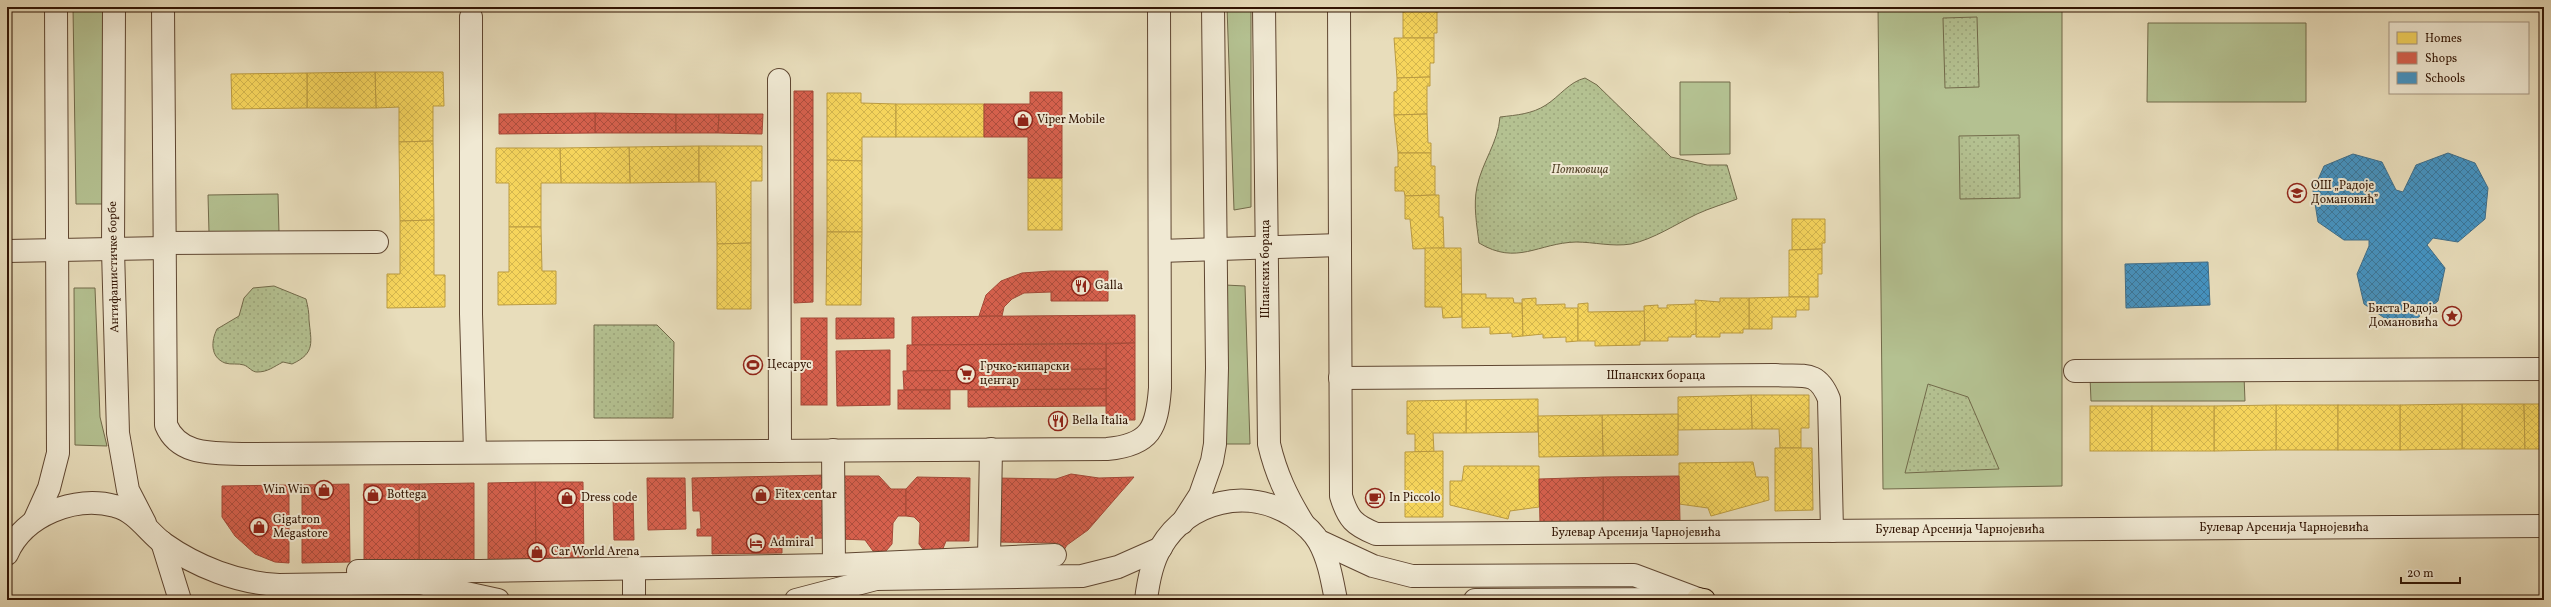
<svg xmlns="http://www.w3.org/2000/svg" width="2551" height="607" font-family="Vollkorn,serif">
<style>
.green{fill:#b4c191;stroke:#726a4a}
.park{fill:url(#park-dots);stroke:#726a4a}
.homes{fill:url(#homes-cross-hatch);stroke:#bb9b41}
.shops{fill:url(#shops-cross-hatch);stroke:#a44937}
.schools{fill:url(#schools-cross-hatch);stroke:#3e6d89}
.lines{fill:none;stroke-linecap:round;stroke-linejoin:round}
.minor-casing{stroke:#5f4631;stroke-width:24}
.highway-casing{stroke:#311403;stroke-width:24}
.minor{stroke:#f0e9d3;stroke-width:22}
.highway{stroke:#e8ddbb;stroke-width:22}
.labels{text-anchor:middle;dominant-baseline:central;stroke-width:4;stroke-linejoin:round;paint-order:stroke}
.poi-label{font-size:12px;fill:#311403;stroke:#f0e9d3;text-anchor:start}
.park-label{font-size:12px;font-style:italic;fill:#58482e;stroke:#f0e9d3}
.street-label{font-size:12px;fill:#311403;stroke:#f0e9d3}
</style>
<defs>
<pattern id="park-dots" width="8" height="8" patternUnits="userSpaceOnUse"><rect width="8" height="8" fill="#b4c191"/><path d="M2 2h.1M6 6h.1" fill="none" stroke="#9ba57b" stroke-width="1.8" stroke-linecap="round"/></pattern>
<pattern id="homes-cross-hatch" width="8" height="8" patternUnits="userSpaceOnUse"><rect width="8" height="8" fill="#f6d55c"/><path d="M0 0l8 8M0 8l8-8" fill="none" stroke="#d3b64e"/></pattern>
<pattern id="shops-cross-hatch" width="8" height="8" patternUnits="userSpaceOnUse"><rect width="8" height="8" fill="#d6604d"/><path d="M0 0l8 8M0 8l8-8" fill="none" stroke="#ae4e3e"/></pattern>
<pattern id="schools-cross-hatch" width="8" height="8" patternUnits="userSpaceOnUse"><rect width="8" height="8" fill="#4393c3"/><path d="M0 0l8 8M0 8l8-8" fill="none" stroke="#39779c"/></pattern>
</defs>
<rect width="100%" height="100%" fill="#e8ddbb"/>
<filter id="stains"><feTurbulence type="fractalNoise" baseFrequency=".005" numOctaves="4"/><feColorMatrix values="0 0 0 0 .2 0 0 0 0 .09 0 0 0 0 .02 0 0 0 .5 -.17"/></filter>
<radialGradient id="worn" r=".72"><stop offset=".6" stop-color="#630" stop-opacity="0"/><stop offset="1" stop-color="#630" stop-opacity=".3"/></radialGradient>
<!-- green -->
<g class="green">
<polygon points="73,7 103,7 103,204 76,204"/>
<polygon points="1227,7 1251,7 1251,207 1234,210"/>
<polygon points="1878,7 2062,7 2062,486 1883,489"/>
<polygon points="2148,23 2306,23 2306,102 2147,102"/>
<polygon points="1680,82 1730,82 1730,154 1680,155"/>
<polygon points="278,194 279,232 209,233 208,195"/>
<polygon points="1225,285 1245,286 1250,444 1226,444"/>
<polygon points="74,288 95,288 100,417 107,446 75,445"/>
<polygon points="2244,376 2245,401 2091,401 2090,377"/>
</g>
<!-- park -->
<g class="park">
<polygon points="1977,17 1979,87 1945,88 1943,18"/>
<path d="M1585 78 1597 85 1671 157 1707 165H1727L1737 199C1724 204 1710 208 1697 214 1676 224 1654 239 1631 244 1612 247 1594 242 1576 242 1538 243 1517 266 1479 243 1477 226 1473 205 1477 187 1482 162 1498 143 1500 117 1517 115 1532 114 1546 105 1560 96 1569 82 1585 78Z"/>
<polygon points="2019,135 2020,198 1960,199 1959,136"/>
<path d="M274 286 306 299C308 307 309 312 309 320 311 342 316 353 292 364L283 362C273 367 268 372 257 372 252 372 249 367 244 365 238 363 231 365 225 363 210 357 211 341 217 329L239 316 244 298 253 288Z"/>
<polygon points="594,325 657,325 674,342 673,418 594,418"/>
<polygon points="1928,384 1968,397 1999,469 1905,473"/>
</g>
<!-- homes -->
<g class="homes">
<polygon points="1408,7 1442,7 1442,11 1437,12 1437,33 1434,33 1434,38 1403,38 1403,11 1408,11"/>
<polygon points="1789,7 1822,7 1822,11 1789,12"/>
<polygon points="1394,38 1434,38 1434,63 1430,63 1430,77 1397,78"/>
<polygon points="375,72 443,72 444,106 433,106 433,141 399,142 399,107 376,108"/>
<polygon points="375,72 376,108 307,108 307,73"/>
<polygon points="307,73 307,108 232,109 231,74"/>
<polygon points="1430,77 1430,86 1427,86 1427,114 1394,115 1394,92 1397,91 1397,78"/>
<polygon points="827,93 861,93 861,103 896,104 896,137 862,137 862,161 827,160"/>
<rect x="896" y="104" width="88" height="33"/>
<polygon points="1427,114 1428,143 1431,143 1431,153 1398,153 1394,115"/>
<polygon points="433,141 434,220 400,221 399,142"/>
<polygon points="699,146 699,182 630,183 629,147"/>
<polygon points="699,146 762,146 762,181 751,181 751,243 717,244 716,182 699,182"/>
<polygon points="629,147 630,183 561,183 560,148"/>
<polygon points="496,148 560,148 561,183 541,183 541,227 509,227 509,183 496,183"/>
<polygon points="1398,153 1431,153 1431,166 1435,166 1435,195 1405,196 1404,191 1395,191 1395,167 1398,167"/>
<polygon points="827,160 862,161 862,232 827,232"/>
<rect x="1028" y="178" width="34" height="52"/>
<polygon points="1435,195 1439,195 1439,217 1443,217 1444,248 1413,249 1410,219 1405,219 1405,196"/>
<polygon points="1792,219 1825,219 1825,243 1822,243 1822,249 1792,250"/>
<polygon points="434,220 434,275 445,275 445,307 387,308 387,274 400,274 400,221"/>
<polygon points="509,227 541,227 542,271 556,271 556,304 498,305 498,272 509,272"/>
<polygon points="827,232 862,232 861,305 826,305"/>
<polygon points="751,243 751,309 717,309 717,244"/>
<polygon points="1425,248 1461,248 1462,317 1443,318 1442,307 1425,307"/>
<polygon points="1822,249 1822,274 1818,274 1818,297 1789,297 1789,250"/>
<polygon points="1462,294 1486,294 1486,298 1513,298 1514,303 1522,303 1523,336 1512,337 1512,333 1490,334 1490,327 1462,328"/>
<polygon points="1789,297 1809,297 1809,310 1796,310 1796,317 1772,317 1772,329 1749,329 1749,298"/>
<polygon points="1536,298 1536,305 1565,304 1565,308 1578,308 1578,341 1566,342 1566,337 1543,338 1543,334 1523,336 1522,299"/>
<polygon points="1720,298 1749,298 1749,329 1743,329 1743,333 1720,333 1720,337 1696,337 1695,300 1720,302"/>
<polygon points="1588,303 1588,312 1645,311 1645,341 1640,341 1640,345 1595,346 1595,341 1578,341 1578,304"/>
<polygon points="1696,304 1696,334 1691,335 1691,337 1668,337 1668,341 1645,341 1644,306 1658,305 1658,308 1667,308 1667,305"/>
<polygon points="1751,395 1809,395 1809,428 1801,428 1801,448 1780,448 1779,429 1752,429"/>
<polygon points="1751,395 1752,429 1678,430 1678,397"/>
<polygon points="1538,399 1538,432 1466,433 1466,400"/>
<polygon points="1466,400 1466,433 1433,433 1434,452 1415,452 1415,434 1407,434 1407,401"/>
<polygon points="2462,404 2524,404 2525,449 2462,449"/>
<polygon points="2462,404 2462,449 2400,450 2400,405"/>
<polygon points="2524,404 2544,404 2544,449 2525,449"/>
<rect x="2276" y="405" width="62" height="45"/>
<polygon points="2276,405 2276,450 2214,451 2214,406"/>
<rect x="2338" y="405" width="62" height="45"/>
<rect x="2090" y="406" width="62" height="45"/>
<rect x="2152" y="406" width="62" height="45"/>
<polygon points="1678,414 1678,455 1603,456 1602,415"/>
<polygon points="1602,415 1603,456 1539,457 1538,416"/>
<polygon points="1775,448 1812,448 1813,510 1775,511"/>
<polygon points="1443,451 1443,517 1405,517 1405,452"/>
<polygon points="1753,462 1756,477 1768,477 1769,500 1711,516 1708,508 1679,504 1679,463"/>
<polygon points="1464,466 1539,466 1539,507 1510,511 1508,519 1450,505 1450,481 1462,481"/>
</g>
<!-- shops -->
<g class="shops">
<polygon points="794,91 813,91 813,302 794,303"/>
<polygon points="1030,92 1062,92 1062,178 1028,178 1028,137 984,137 984,104 1030,104"/>
<polygon points="595,113 676,114 676,133 595,133"/>
<polygon points="595,113 595,133 499,134 499,114"/>
<polygon points="676,114 719,114 718,133 676,133"/>
<polygon points="719,114 763,114 762,134 718,133"/>
<polygon points="1051,271 1108,271 1108,301 1051,301 1051,292 1024,293 1012,299 1004,307 1002,316 979,316 986,295 1001,281 1022,273"/>
<polygon points="1135,315 1135,343 912,345 912,317"/>
<rect x="801" y="318" width="26" height="87"/>
<polygon points="836,318 894,318 894,338 836,339"/>
<polygon points="1135,343 1135,420 1106,420 1106,344"/>
<polygon points="1106,344 1106,369 907,371 907,345"/>
<polygon points="890,350 890,405 837,406 836,351"/>
<polygon points="1106,369 1106,389 904,390 903,371"/>
<polygon points="1106,389 1106,406 968,407 968,390"/>
<rect x="898" y="390" width="52" height="19"/>
<polygon points="1071,474 1099,478 1134,477 1088,530 1067,545 1064,550 1056,543 996,542 996,478 1056,479"/>
<polygon points="827,475 828,538 782,539 782,553 712,554 712,536 697,536 697,529 701,529 700,511 693,511 692,478"/>
<polygon points="841,476 879,476 891,489 906,489 906,516 898,516 893,523 892,544 886,551 873,551 865,540 841,539"/>
<polygon points="1679,476 1680,521 1603,522 1603,477"/>
<polygon points="917,477 970,478 969,541 946,541 942,551 925,552 919,544 920,523 914,517 906,516 906,489"/>
<polygon points="1603,477 1603,522 1540,523 1539,479"/>
<polygon points="647,478 685,478 686,529 648,530"/>
<polygon points="535,482 583,482 584,561 536,561"/>
<polygon points="535,482 536,561 488,562 488,483"/>
<polygon points="474,483 474,562 419,562 419,484"/>
<polygon points="349,484 350,562 302,563 302,485"/>
<polygon points="364,484 419,484 419,562 364,563"/>
<polygon points="289,485 289,563 275,562 255,554 235,536 222,517 222,486"/>
<polygon points="613,495 633,495 634,540 614,540"/>
</g>
<!-- schools -->
<g class="schools">
<polygon points="2448,153 2475,163 2488,188 2485,219 2458,242 2433,238 2427,245 2445,268 2438,301 2415,320 2386,319 2364,304 2357,274 2369,246 2369,240 2344,240 2318,222 2313,191 2324,166 2353,154 2382,162 2396,190 2403,192 2416,165"/>
<polygon points="2208,262 2210,305 2126,308 2125,264"/>
</g>
<g class="lines">
<defs>
<g id="minor">
<polyline points="114,7 113,250 118,433 128,490 145,523"/>
<path d="M163 7 166 425C179 456 213 453 242 454L1107 449C1151 445 1157 428 1160 388L1159 7"/>
<path d="M1264 7 1269 444C1276 474 1287 497 1303 523"/>
<path d="M1339 7 1341 496C1348 519 1354 525 1376 534L2544 526"/>
<polyline points="471,17 471,314 475,452"/>
<polyline points="779,80 780,451"/>
<polyline points="164,243 377,242"/>
<polyline points="7,251 164,248"/>
<polyline points="1160,251 1340,245"/>
<polyline points="2075,371 2544,369"/>
<path d="M1340 378 1775 375C1803 377 1817 369 1829 399L1832 531"/>
<polyline points="833,450 834,565"/>
<polyline points="35,519 49,488 58,453 56,7"/>
<polyline points="1182,523 1200,495 1212,461 1215,444 1217,368 1213,7"/>
<polyline points="1319,541 1373,566 1412,576 1634,575 1698,599"/>
<polyline points="162,542 180,600"/>
<path d="M7 554C24 515 75 495 115 506 136 511 148 532 163 543 197 567 238 583 279 585L420 583 498 600"/>
<polyline points="989,558 991,449"/>
<polyline points="358,571 480,571 834,565 1055,555"/>
<polyline points="634,600 634,567"/>
<polyline points="796,600 876,579 1082,576 1118,567 1161,548"/>
<path d="M1146 600C1148 583 1152 562 1161 547 1189 500 1248 487 1293 516 1303 523 1313 531 1319 542 1329 560 1332 580 1336 600"/>
<polyline points="1475,600 1684,599"/>
</g>
<polyline id="highway" points="1698,599 1704,600"/>
</defs>
<!-- minor casing -->
<use href="#minor" class="minor-casing"/>
<!-- highway casing -->
<use href="#highway" class="highway-casing"/>
<!-- minor -->
<use href="#minor" class="minor"/>
<!-- highway -->
<use href="#highway" class="highway"/>
</g>
<!-- icons -->
<defs>
<symbol id="shop-ring" viewBox="-11 -11 22 22"><circle r="9.5" fill="#f0e9d3" stroke="#8f2418" stroke-width="1.5"/><path d="M-5-2.5h2.3a2.7 3.5 0 0 1 5.4 0H5L5.5 6h-11ZM-1.5-2.5h3a1.5 2.3 0 0 0-3 0Z" fill="#8f2418"/></symbol>
<symbol id="school-ring" viewBox="-11 -11 22 22"><circle r="9.5" fill="#f0e9d3" stroke="#8f2418" stroke-width="1.5"/><path d="M0-5L7-2L0 1L-7-2ZM-4 1L0 2.5L4 1V4Q0 6-4 4Z" fill="#8f2418"/></symbol>
<symbol id="restaurant-ring" viewBox="-11 -11 22 22"><circle r="9.5" fill="#f0e9d3" stroke="#8f2418" stroke-width="1.5"/><path d="M-5-6h1v4h1v-4h1v4h1v-4h1v5L-1.5 .5V6h-2V.5L-5-1ZM5-6V6H3V1.5H1.5Q1.5-4 5-6Z" fill="#8f2418"/></symbol>
<symbol id="sight-ring" viewBox="-11 -11 22 22"><circle r="9.5" fill="#f0e9d3" stroke="#8f2418" stroke-width="1.5"/><path d="M0-6L1.8-2.2L6-1.7L2.9 1.2L3.7 5.4L0 3.3L-3.7 5.4L-2.9 1.2L-6-1.7L-1.8-2.2Z" fill="#8f2418"/></symbol>
<symbol id="stadium-ring" viewBox="-11 -11 22 22"><circle r="9.5" fill="#f0e9d3" stroke="#8f2418" stroke-width="1.5"/><path d="M0-5a6.5 5 0 1 0 0 10a6.5 5 0 1 0 0-10ZM-3.5-1.8h7v3.6h-7Z" fill="#8f2418"/></symbol>
<symbol id="supermarket-ring" viewBox="-11 -11 22 22"><circle r="9.5" fill="#f0e9d3" stroke="#8f2418" stroke-width="1.5"/><path d="M-6-5.5h2.5l.6 2H6L4.5 2H-2.5L-4.4-4H-6ZM-1.5 3.2a1.3 1.3 0 1 0 .1 0ZM3 3.2a1.3 1.3 0 1 0 .1 0Z" fill="#8f2418"/></symbol>
<symbol id="cafe-ring" viewBox="-11 -11 22 22"><circle r="9.5" fill="#f0e9d3" stroke="#8f2418" stroke-width="1.5"/><path d="M-5.5-4.5H6V0H3Q3 3.5 0 3.5H-2.5Q-5.5 3.5-5.5 0ZM3-3.2v2h1.7v-2ZM-6 4.5H4V6H-6Z" fill="#8f2418"/></symbol>
<symbol id="hotel-ring" viewBox="-11 -11 22 22"><circle r="9.5" fill="#f0e9d3" stroke="#8f2418" stroke-width="1.5"/><path d="M-6-4.5h1.5V1H6V5H4.5V3h-9V5H-6ZM-4 0a1.8 1.8 0 1 1 3.6 0ZM.5 0V-2.5h3Q6-2.5 6 0Z" fill="#8f2418"/></symbol>
</defs>
<g fill-rule="evenodd">
<use href="#shop-ring" x="1012" y="109" width="22" height="22"/>
<use href="#school-ring" x="2286" y="182" width="22" height="22"/>
<use href="#restaurant-ring" x="1070" y="275" width="22" height="22"/>
<use href="#sight-ring" x="2441" y="305" width="22" height="22"/>
<use href="#stadium-ring" x="742" y="354" width="22" height="22"/>
<use href="#supermarket-ring" x="955" y="363" width="22" height="22"/>
<use href="#restaurant-ring" x="1047" y="410" width="22" height="22"/>
<use href="#shop-ring" x="313" y="479" width="22" height="22"/>
<use href="#shop-ring" x="362" y="484" width="22" height="22"/>
<use href="#shop-ring" x="750" y="484" width="22" height="22"/>
<use href="#shop-ring" x="556" y="487" width="22" height="22"/>
<use href="#cafe-ring" x="1364" y="487" width="22" height="22"/>
<use href="#shop-ring" x="248" y="516" width="22" height="22"/>
<use href="#hotel-ring" x="745" y="532" width="22" height="22"/>
<use href="#shop-ring" x="526" y="541" width="22" height="22"/>
</g>
<g class="labels">
<!-- poi labels -->
<g class="poi-label">
<text x="1037" y="120">Viper Mobile</text>
<text x="2311" y="186">ОШ „Радоје<tspan x="2311" dy="14">Домановић”</tspan></text>
<text x="1095" y="286">Galla</text>
<text x="2438" y="309" text-anchor="end">Биста Радоја<tspan x="2438" dy="14">Домановића</tspan></text>
<text x="767" y="365">Цесарус</text>
<text x="980" y="367">Грчко-кипарски<tspan x="980" dy="14">центар</tspan></text>
<text x="1072" y="421">Bella Italia</text>
<text x="310" y="490" text-anchor="end">Win Win</text>
<text x="387" y="495">Bottega</text>
<text x="775" y="495">Fitex centar</text>
<text x="581" y="498">Dress code</text>
<text x="1389" y="498">In Piccolo</text>
<text x="273" y="520">Gigatron<tspan x="273" dy="14">Megastore</tspan></text>
<text x="770" y="543">Admiral</text>
<text x="551" y="552">Car World Arena</text>
</g>
<!-- park labels -->
<g class="park-label">
<text x="1580" y="170">Потковица</text>
</g>
<!-- street labels -->
<g class="street-label">
<text transform="translate(114 267) rotate(-91)">Антифашистичке борбе</text>
<text transform="translate(1266 269) rotate(-90)">Шпанских бораца</text>
<text x="1656" y="376">Шпанских бораца</text>
<text x="2284" y="528">Булевар Арсенија Чарнојевића</text>
<text x="1960" y="530">Булевар Арсенија Чарнојевића</text>
<text x="1636" y="533">Булевар Арсенија Чарнојевића</text>
</g>
</g>
<!-- margin -->
<rect width="2551" height="607" fill="none" stroke="#e8ddbb" stroke-width="24"/>
<rect x="8" y="8" width="2535" height="591" fill="none" stroke="#311403" stroke-width="2"/>
<rect x="12" y="12" width="2527" height="583" fill="none" stroke="#311403"/>
<!-- legend -->
<rect x="2389" y="22" width="140" height="72" fill="#f0e9d3" stroke="#a49480"/>
<rect x="2397" y="32" width="20" height="12" fill="#f6d55c" stroke="#a49480"/>
<text x="2425" y="42" font-size="12" fill="#311403">Homes</text>
<rect x="2397" y="52" width="20" height="12" fill="#d6604d" stroke="#a49480"/>
<text x="2425" y="62" font-size="12" fill="#311403">Shops</text>
<rect x="2397" y="72" width="20" height="12" fill="#4393c3" stroke="#a49480"/>
<text x="2425" y="82" font-size="12" fill="#311403">Schools</text>
<!-- scale -->
<path d="M2401 577v6h59v-6" fill="none" stroke="#311403" stroke-width="2"/>
<text x="2407" y="577" font-size="12" fill="#311403" stroke="#f0e9d3" stroke-width="3" paint-order="stroke">20 m</text>
<rect width="100%" height="100%" filter="url(#stains)"/>
<rect width="100%" height="100%" fill="url(#worn)"/>
</svg>
